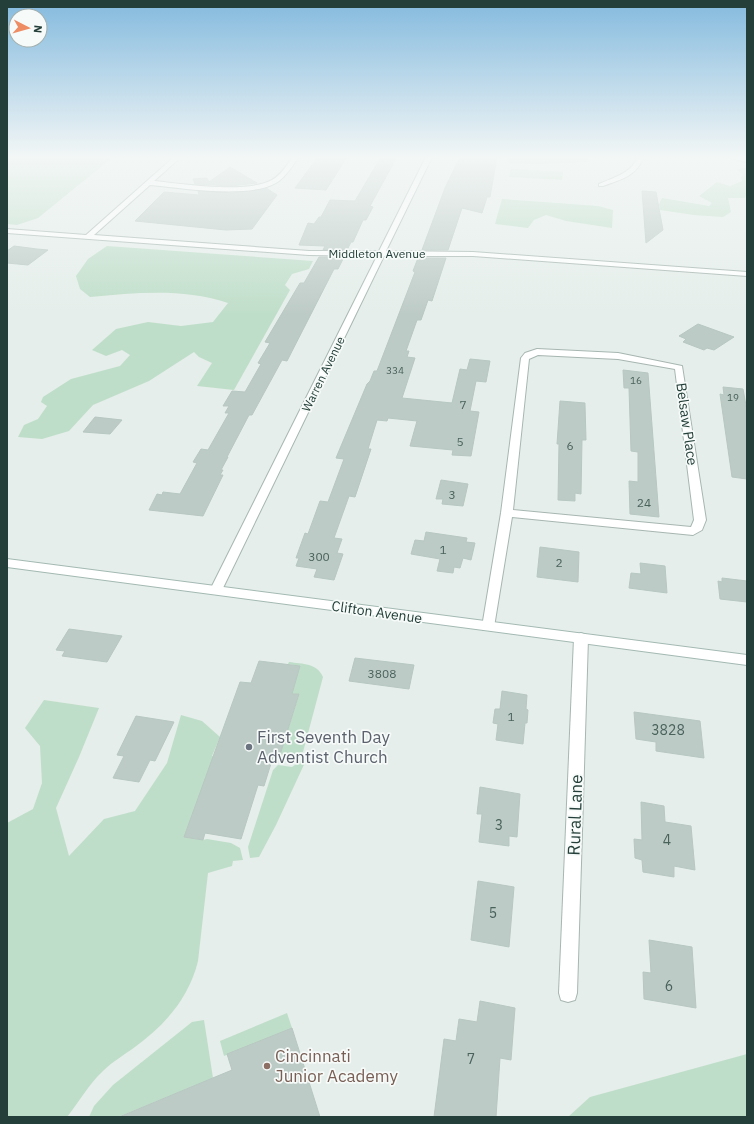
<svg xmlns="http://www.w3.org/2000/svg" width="754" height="1124" font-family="'IBM Plex Sans',sans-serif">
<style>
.green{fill:#bfdec9}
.building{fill:#bdcbc6;stroke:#b7c7c1}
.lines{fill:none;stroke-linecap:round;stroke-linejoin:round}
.minor-casing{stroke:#a7b6b1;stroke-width:2}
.secondary-casing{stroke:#a3b9b3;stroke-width:2}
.minor{fill:#fff;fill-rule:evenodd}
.secondary{fill:#fff;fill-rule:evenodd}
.worship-dot{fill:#6b7280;stroke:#f6faf8;stroke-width:1.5}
.education-dot{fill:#8d6e63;stroke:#f6faf8;stroke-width:1.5}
.labels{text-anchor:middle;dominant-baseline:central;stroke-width:3.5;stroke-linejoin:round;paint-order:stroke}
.far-number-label{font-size:10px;fill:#4a625c}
.far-street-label{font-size:12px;fill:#243f39;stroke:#f6faf8}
.number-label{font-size:12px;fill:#4a625c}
.street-label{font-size:14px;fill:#243f39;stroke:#f6faf8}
.near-number-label{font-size:14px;fill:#4a625c}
.near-worship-label{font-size:17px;fill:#5b616d;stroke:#f6faf8;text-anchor:start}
.near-street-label{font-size:17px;fill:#243f39;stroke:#f6faf8}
.near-education-label{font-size:17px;fill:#785e54;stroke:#f6faf8;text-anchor:start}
</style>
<rect width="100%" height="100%" fill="#e5eeea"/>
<!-- green -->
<g class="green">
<polygon points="7,157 113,157 38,218 17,225 7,224"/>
<polygon points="509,157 590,157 588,162 537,164 509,163"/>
<polygon points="747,167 747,193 745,198 728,198 731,212 723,217 694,215 660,210 659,204 662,198 709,206 712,203 699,196 717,182 730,186 742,181 741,178 743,174 737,170"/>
<polygon points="511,169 563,172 562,180 509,177"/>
<polygon points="502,199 598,206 613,210 612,228 566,221 546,215 534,220 528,228 495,224"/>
<path d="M107 246 313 261 309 269 292 274 285 285 290 290 234 390 197 386 212 363 199 357 194 352 149 381 93 405 69 431 42 439 18 437 24 425 38 419 47 406 41 402 43 397 71 379 120 366 130 355 122 350 106 356 92 350 116 329 148 322 181 326 213 322 228 303C182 288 137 293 90 297L80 289 76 276 88 259Z"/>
<path d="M289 662C303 664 317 663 323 677L303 752 293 760 279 758 299 695 292 694 300 666 288 664Z"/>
<path d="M44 700 99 708 79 757 56 808 69 856 104 819 135 811 167 763 181 715 202 721 220 737 212 756 219 757 207 775 184 837 203 840 207 839 231 843 240 848 243 860 233 861 232 866 208 873 198 961C189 998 165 1025 135 1047 124 1055 112 1062 103 1071 89 1084 79 1102 67 1117H7V823L33 809 42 783 40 746 25 728Z"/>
<polygon points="308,756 276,825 259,857 250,858 248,847 273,770 278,765 292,767"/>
<polygon points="287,1013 292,1028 224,1056 220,1041"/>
<polygon points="204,1020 213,1078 118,1117 89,1117 94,1106 113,1085 192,1022"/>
<polygon points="747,1054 747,1117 568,1117 590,1097"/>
</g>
<!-- building -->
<g class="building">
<polygon points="318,157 347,157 326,190 295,188"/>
<polygon points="381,157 397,157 370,206 373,207 366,220 363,220 353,242 351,242 347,250 323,250 325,246 299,245 308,223 314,224 319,217 321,217 330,200 355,201"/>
<polygon points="460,157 497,157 490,197 487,197 482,213 462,208 448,250 422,250 445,188"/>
<polygon points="230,167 257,183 231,186 195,184 193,179 207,178 209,182"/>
<polygon points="266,188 277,195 252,229 226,230 135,221 164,192 199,195 198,191 233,193"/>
<polygon points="642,191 656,192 663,230 646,243"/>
<polygon points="14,246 37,249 48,250 28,265 7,263 7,251"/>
<polygon points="319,257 344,257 338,269 334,269 287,361 282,360 252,415 249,415 227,457 228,457 221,470 223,470 220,475 223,475 203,516 149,510 157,494 162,495 163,492 180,494 197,463 193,462 201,449 208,450 229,413 225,413 229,406 223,406 232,391 245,392 261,364 258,363 270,343 265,342 300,283 304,283"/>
<polygon points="418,258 446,258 432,301 428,300 421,320 417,320 406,351 409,351 407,357 415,358 402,398 452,403 460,369 467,370 470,359 490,361 486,382 476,381 470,411 479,412 471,456 452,455 453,450 410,446 417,421 388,418 387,421 377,420 368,449 371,449 355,497 349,496 334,538 342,539 337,553 343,554 334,580 314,577 317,569 296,566 299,558 296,558 305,533 308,534 320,501 328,502 344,459 336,458 367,384 370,381 374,371 377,371 415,272 413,271"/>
<polygon points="698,324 734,337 714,350 707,348 704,350 683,342 686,339 679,336"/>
<polygon points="623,370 648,373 659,517 630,514 629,481 638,482 638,452 631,451 629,388 624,388"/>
<polygon points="723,387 743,389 747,411 747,479 732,477 720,394 724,395"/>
<polygon points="560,401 585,403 585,405 586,440 582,440 581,494 575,493 575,501 558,500 559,444 557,444"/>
<polygon points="95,417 122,420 110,434 83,432"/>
<polygon points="441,480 468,484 463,506 442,504 443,499 436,499"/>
<polygon points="426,532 467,538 466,542 475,543 471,560 463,558 460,568 454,567 453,573 437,571 440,559 411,554 415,540 424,541"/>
<polygon points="540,547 579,552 578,582 537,577"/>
<polygon points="640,563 665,566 667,593 629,588 631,573 641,574"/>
<polygon points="722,578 747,581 747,602 720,599 718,581 722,582"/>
<polygon points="69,629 122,636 107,662 62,656 65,651 56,650"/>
<polygon points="355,658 414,665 409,689 349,681"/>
<polygon points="259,661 300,666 292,694 299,694 279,758 273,757 264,786 258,785 241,839 205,833 203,840 184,837 240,682 251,683"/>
<polygon points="502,691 527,695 526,709 528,710 527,723 525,723 523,744 496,740 498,724 493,723 495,709 500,709"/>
<polygon points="634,712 700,721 704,758 656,751 656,742 636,739"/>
<polygon points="136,716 174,722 155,761 150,760 139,782 113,778 124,756 117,755"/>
<polygon points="480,787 520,794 517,837 509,836 509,846 479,842 482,814 477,814"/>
<polygon points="641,802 664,806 665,822 691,826 695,870 674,866 674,877 643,872 642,860 635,858 634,839 642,840"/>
<polygon points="478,881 514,887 509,947 471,940"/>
<polygon points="649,940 692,947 696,1008 644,999 643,972 651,973"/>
<polygon points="480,1001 515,1008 511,1060 500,1058 496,1117 434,1117 444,1039 456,1041 459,1019 477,1022"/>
<polygon points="292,1028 320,1117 119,1117 232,1070 227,1054"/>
</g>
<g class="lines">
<defs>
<g id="minor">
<path d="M174 157H181L154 181C184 184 246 194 272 180 281 175 287 165 293 157H299C292 166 286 177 276 183 248 199 183 188 150 185L94 235 309 251H379L426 157H432L386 251 473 252 747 272V276L473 256H384L222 590 220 593H212L210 590 377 256 309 255 7 233V229L86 235Z"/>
<path d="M638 157H644C635 177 622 179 603 186H599V184C615 177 630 174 638 157Z"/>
<polygon points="727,157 747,158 747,162"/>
<path d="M537 349 618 353 682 366 706 520 702 530 693 535 512 517 494 627 493 630H483L482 627 501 513 521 358 525 353ZM538 355 618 359 675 369 694 520 691 527 513 510 529 359Z"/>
<polygon points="581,633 586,635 588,638 577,993 575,1000 568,1002 561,1000 559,993 574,638 576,635"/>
</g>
<polygon id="secondary" points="7,559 747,655 747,665 7,567"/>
</defs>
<!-- minor casing -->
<use href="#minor" class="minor-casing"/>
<!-- secondary casing -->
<use href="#secondary" class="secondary-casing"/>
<!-- minor -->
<use href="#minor" class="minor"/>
<!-- secondary -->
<use href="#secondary" class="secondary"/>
</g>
<!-- sky -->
<linearGradient id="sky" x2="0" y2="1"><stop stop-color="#84bade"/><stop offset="0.5" stop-color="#f3f7f6"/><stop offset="1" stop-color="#f3f7f6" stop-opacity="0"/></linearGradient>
<rect width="754" height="315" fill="url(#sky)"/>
<!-- markers -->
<circle class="worship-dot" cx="249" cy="747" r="4"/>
<circle class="education-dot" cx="267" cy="1066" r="4"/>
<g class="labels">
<!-- far-number labels -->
<g class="far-number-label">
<text x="395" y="370">334</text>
<text x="636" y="380">16</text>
<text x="733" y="397">19</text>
</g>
<!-- far-street labels -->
<g class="far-street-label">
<text x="377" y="253">Middleton Avenue</text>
<text transform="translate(323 374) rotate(-64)">Warren Avenue</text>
</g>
<!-- number labels -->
<g class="number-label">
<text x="463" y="404">7</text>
<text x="460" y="441">5</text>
<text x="570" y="445">6</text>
<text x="452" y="494">3</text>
<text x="644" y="502">24</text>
<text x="443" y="549">1</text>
<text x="319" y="556">300</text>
<text x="559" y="562">2</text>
<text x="382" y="673">3808</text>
<text x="511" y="716">1</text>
</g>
<!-- street labels -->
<g class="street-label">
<text transform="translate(687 424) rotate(82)">Belsaw Place</text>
<text transform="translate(377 612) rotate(8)">Clifton Avenue</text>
</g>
<!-- near-number labels -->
<g class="near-number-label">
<text x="668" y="730">3828</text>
<text x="499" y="825">3</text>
<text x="667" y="840">4</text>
<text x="493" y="913">5</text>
<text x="669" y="986">6</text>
<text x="471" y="1059">7</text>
</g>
<!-- near-worship labels -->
<g class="near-worship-label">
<text x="257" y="737">First Seventh Day<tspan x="257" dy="20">Adventist Church</tspan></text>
</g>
<!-- near-street labels -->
<g class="near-street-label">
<text transform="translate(575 815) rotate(-88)">Rural Lane</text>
</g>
<!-- near-education labels -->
<g class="near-education-label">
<text x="275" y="1056">Cincinnati<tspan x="275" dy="20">Junior Academy</tspan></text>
</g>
</g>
<!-- border -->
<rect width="754" height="1124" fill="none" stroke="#243f39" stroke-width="16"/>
<!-- north arrow -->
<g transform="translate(28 28) rotate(96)"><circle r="19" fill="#f6faf8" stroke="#a2afac"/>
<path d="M0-3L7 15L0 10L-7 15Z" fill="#ee8c63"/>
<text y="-6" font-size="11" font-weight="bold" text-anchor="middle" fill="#243f39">N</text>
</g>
</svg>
